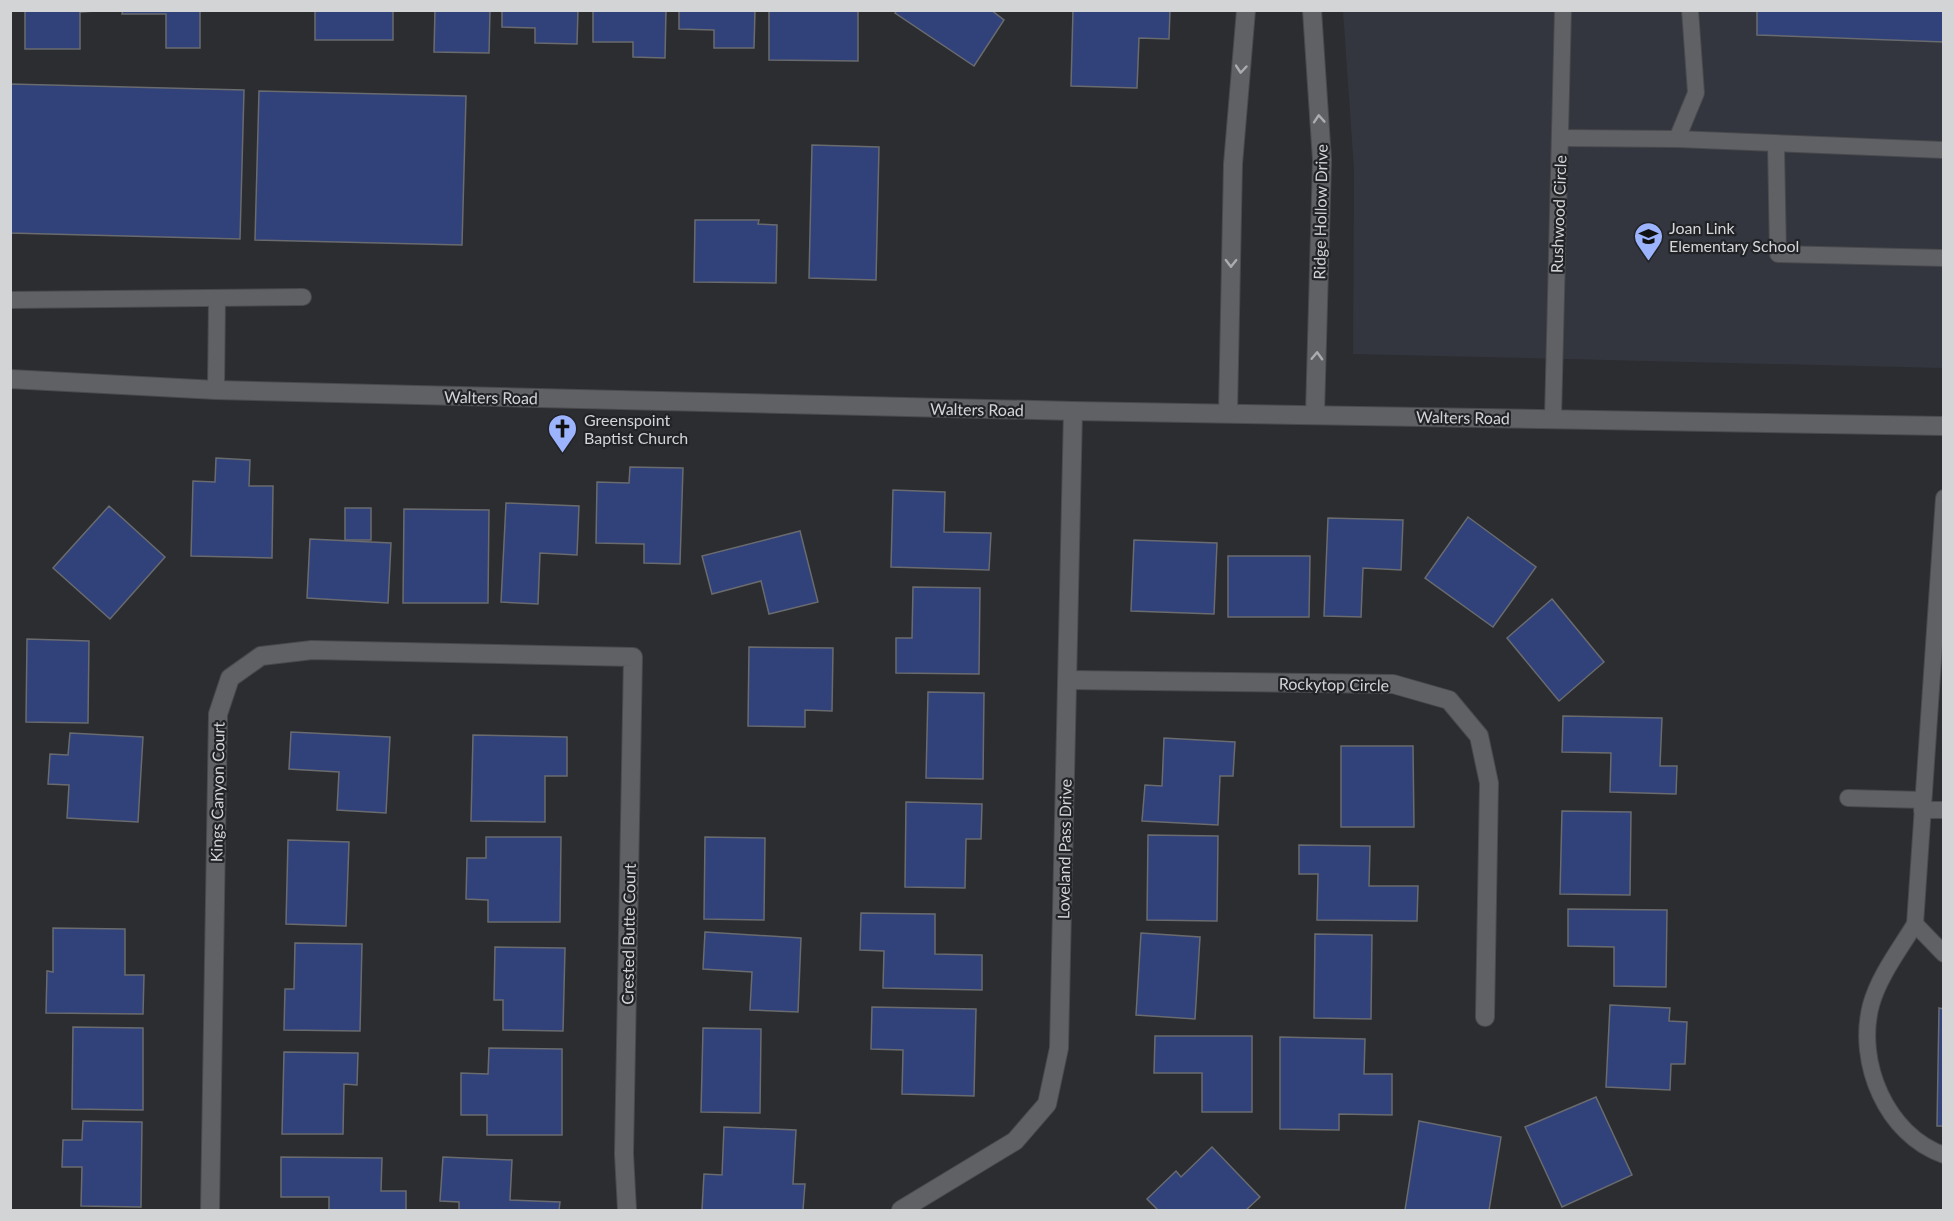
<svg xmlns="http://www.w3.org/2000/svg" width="1954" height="1221" font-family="Lato,sans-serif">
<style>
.built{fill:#33363f}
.building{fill:#314179;stroke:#696b6f;stroke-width:1.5}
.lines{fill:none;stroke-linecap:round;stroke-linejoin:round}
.service-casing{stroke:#494a4d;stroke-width:18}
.minor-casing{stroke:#494a4d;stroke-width:20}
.tertiary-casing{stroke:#494a4d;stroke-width:20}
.service{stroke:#606165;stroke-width:16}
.minor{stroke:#606165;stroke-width:18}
.tertiary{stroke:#606165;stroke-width:18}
.oneway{stroke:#abacae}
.labels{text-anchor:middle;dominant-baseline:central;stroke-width:4.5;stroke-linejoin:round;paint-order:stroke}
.street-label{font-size:16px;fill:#d3d4d6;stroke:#222327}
.poi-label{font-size:16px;fill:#d3d4d6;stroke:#222327;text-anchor:start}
</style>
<rect width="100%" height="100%" fill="#2c2d31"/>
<!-- built -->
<polygon class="built" points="1343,11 1943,11 1943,368 1353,354 1354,170"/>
<!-- building -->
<g class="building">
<polygon points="25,10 113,10 80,12 80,49 25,49"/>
<polygon points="123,10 200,10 200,48 166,48 166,14 122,14"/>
<rect x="315" y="10" width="78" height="30"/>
<polygon points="435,10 490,10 489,53 434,52"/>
<polygon points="502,10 578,10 577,44 535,43 535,28 502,27"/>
<polygon points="593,10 666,10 665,58 633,57 633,42 593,42"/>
<polygon points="679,10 755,10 754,48 714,48 714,30 679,29"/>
<polygon points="769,10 858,10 858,61 769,60"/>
<polygon points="897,10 991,10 1004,20 974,66 895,13"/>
<polygon points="1073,10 1170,10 1169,39 1139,38 1137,88 1071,86"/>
<polygon points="1757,10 1944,10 1944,42 1757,35"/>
<polygon points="10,84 244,90 240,239 10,233"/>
<polygon points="259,91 466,96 462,245 255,240"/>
<polygon points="812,145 879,147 876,280 809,278"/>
<polygon points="695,220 759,220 758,224 777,225 776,283 694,282"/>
<polygon points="216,458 250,460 249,486 273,486 272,558 191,556 193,481 215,482"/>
<polygon points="630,467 683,468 680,564 644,563 644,544 596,543 597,482 629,483"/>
<polygon points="893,490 945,492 944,532 991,533 989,570 891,567"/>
<polygon points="506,503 579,506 577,555 540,553 538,604 501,602"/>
<polygon points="109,506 165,557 110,619 53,568"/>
<rect x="345" y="508" width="26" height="32"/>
<polygon points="404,509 489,510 488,603 403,603"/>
<polygon points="1468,517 1536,567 1493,627 1425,578"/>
<polygon points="1328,518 1403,520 1401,570 1363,568 1361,617 1324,616"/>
<polygon points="800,531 818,602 769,614 761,581 712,594 702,556"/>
<polygon points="310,539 391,543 388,603 307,598"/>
<polygon points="1134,540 1217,543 1214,614 1131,611"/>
<polygon points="1228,556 1310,556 1309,617 1228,617"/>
<polygon points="913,587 980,588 979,674 896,673 896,638 912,638"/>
<polygon points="1552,599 1604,662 1559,701 1507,638"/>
<polygon points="27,639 89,641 88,723 26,722"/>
<polygon points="749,647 833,648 832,711 805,710 805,727 748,726"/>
<polygon points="928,692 984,693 983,779 926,778"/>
<polygon points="1563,716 1662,718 1660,766 1677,766 1676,794 1610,792 1611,753 1562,752"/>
<polygon points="291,732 390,737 386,813 337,810 339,772 289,769"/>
<polygon points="70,733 143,737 138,822 67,818 69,785 48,784 50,754 68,755"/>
<polygon points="473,735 567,737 567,776 545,776 545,822 471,821"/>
<polygon points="1164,738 1235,742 1233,776 1220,776 1218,825 1142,821 1145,785 1162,786"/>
<polygon points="1341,746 1413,746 1414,827 1341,827"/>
<polygon points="906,802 982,804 981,839 966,839 965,888 905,887"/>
<polygon points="1562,811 1631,812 1630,895 1560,894"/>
<polygon points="1148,835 1218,836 1217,921 1147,920"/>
<polygon points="486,837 561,837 560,922 488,922 488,900 466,899 467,858 486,858"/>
<polygon points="705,837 765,838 764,920 704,919"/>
<polygon points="288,840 349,842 346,926 286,924"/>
<polygon points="1299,845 1370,846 1369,886 1418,886 1417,921 1317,920 1318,874 1299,874"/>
<polygon points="1568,909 1667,910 1666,987 1614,986 1614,947 1568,946"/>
<polygon points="861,913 935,914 935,954 982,955 982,990 883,988 884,951 860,950"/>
<polygon points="53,928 125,929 125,975 144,975 143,1014 46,1013 47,971 53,972"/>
<polygon points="705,932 801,938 798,1012 750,1010 752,972 703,969"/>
<polygon points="1141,933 1200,937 1195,1019 1136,1015"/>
<polygon points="1315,934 1372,935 1371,1019 1314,1018"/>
<polygon points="295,943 362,944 360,1031 284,1030 285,989 294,989"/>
<polygon points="495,947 565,948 563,1031 503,1030 503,1000 494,1000"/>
<polygon points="1610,1005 1670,1008 1669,1021 1687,1022 1685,1064 1671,1064 1670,1090 1606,1087"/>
<polygon points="872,1007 976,1009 974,1096 902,1094 903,1050 871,1049"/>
<polygon points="1939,1008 1944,1009 1944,1126 1937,1126"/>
<polygon points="73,1027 143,1028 143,1110 72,1109"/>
<polygon points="703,1028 761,1029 760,1113 701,1112"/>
<polygon points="1155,1036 1252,1036 1252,1112 1202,1112 1202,1073 1154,1073"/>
<polygon points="1280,1037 1365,1039 1364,1074 1392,1074 1392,1115 1339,1114 1339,1130 1280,1129"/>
<polygon points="489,1048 562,1049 562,1135 487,1135 487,1115 461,1115 461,1073 488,1074"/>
<polygon points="284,1052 358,1053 357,1085 344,1084 343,1134 282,1134"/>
<polygon points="1596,1097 1632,1175 1562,1207 1525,1127"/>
<polygon points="83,1121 142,1122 141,1207 81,1206 82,1167 62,1167 63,1140 82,1140"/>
<polygon points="1419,1121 1501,1137 1489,1210 1405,1210"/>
<polygon points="724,1127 796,1130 793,1184 805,1184 803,1210 702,1210 704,1174 722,1175"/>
<polygon points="1212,1147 1260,1197 1246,1210 1158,1210 1147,1199 1176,1171 1181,1177"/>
<polygon points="281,1157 382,1158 381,1191 406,1191 406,1210 329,1210 329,1197 281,1197"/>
<polygon points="443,1157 512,1160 510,1200 560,1202 559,1210 459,1210 459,1202 440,1201"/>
</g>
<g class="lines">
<defs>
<g id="service">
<polyline points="1561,138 1677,139 1944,150"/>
<polyline points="1677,139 1696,93 1690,10"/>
<polyline points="1776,145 1778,254 1944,258"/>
<polyline points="10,300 303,297"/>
<polyline points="216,390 217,298"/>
<polyline points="1553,418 1563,10"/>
<path d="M1944 498 1915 924C1900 949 1879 976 1871 1005 1856 1062 1886 1135 1944 1155"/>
<polyline points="1848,798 1923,800"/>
<polyline points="1922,810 1944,810"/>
<polyline points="1915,924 1944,954"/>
</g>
<g id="minor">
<polyline points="1069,680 1393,684 1449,700 1479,736 1489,783 1485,1017"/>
<polyline points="210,1210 218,714 230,678 261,656 312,650 633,657 624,1154 627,1210"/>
<polyline points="901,1210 1015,1141 1047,1104 1059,1048 1073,411"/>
</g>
<g id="tertiary">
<polyline points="1312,10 1322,160 1315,414"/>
<polyline points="10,379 216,390 1073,411 1944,426"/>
<polyline points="1228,413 1233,164 1246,10"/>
</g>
</defs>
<!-- service casing -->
<use href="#service" class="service-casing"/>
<!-- minor casing -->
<use href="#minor" class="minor-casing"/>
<!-- tertiary casing -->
<use href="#tertiary" class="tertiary-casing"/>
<!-- service -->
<use href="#service" class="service"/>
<!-- minor -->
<use href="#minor" class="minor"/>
<!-- tertiary -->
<use href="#tertiary" class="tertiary"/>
</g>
<!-- one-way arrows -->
<defs><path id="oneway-chevron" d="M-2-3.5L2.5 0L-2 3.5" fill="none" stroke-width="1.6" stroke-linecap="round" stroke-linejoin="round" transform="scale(1.5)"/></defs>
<g class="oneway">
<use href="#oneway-chevron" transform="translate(1241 69) rotate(95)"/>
<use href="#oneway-chevron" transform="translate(1319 119) rotate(-94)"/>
<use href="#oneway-chevron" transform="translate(1231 263) rotate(91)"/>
<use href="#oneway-chevron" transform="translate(1317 356) rotate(-88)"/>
</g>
<!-- icons -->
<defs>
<symbol id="school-pin" viewBox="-11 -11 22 30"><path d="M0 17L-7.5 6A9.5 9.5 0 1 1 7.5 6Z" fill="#9cb4fd" stroke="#222327"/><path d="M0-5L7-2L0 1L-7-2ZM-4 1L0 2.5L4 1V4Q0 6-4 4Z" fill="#111"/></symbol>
<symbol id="church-pin" viewBox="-11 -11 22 30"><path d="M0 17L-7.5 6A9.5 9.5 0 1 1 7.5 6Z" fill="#9cb4fd" stroke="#222327"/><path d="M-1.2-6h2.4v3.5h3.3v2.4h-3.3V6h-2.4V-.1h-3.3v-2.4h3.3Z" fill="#111"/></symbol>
</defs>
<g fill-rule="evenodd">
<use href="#school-pin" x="1632" y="220" width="33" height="45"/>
<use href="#church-pin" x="546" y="412" width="33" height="45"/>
</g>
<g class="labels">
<!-- street labels -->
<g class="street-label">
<text transform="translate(1320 212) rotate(-89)">Ridge Hollow Drive</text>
<text transform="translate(1558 214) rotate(-88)">Rushwood Circle</text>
<text transform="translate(491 397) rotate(1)">Walters Road</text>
<text transform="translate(977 409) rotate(1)">Walters Road</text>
<text transform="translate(1463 417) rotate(1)">Walters Road</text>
<text transform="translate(1334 684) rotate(1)">Rockytop Circle</text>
<text transform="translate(217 792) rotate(-89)">Kings Canyon Court</text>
<text transform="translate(1064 849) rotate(-89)">Loveland Pass Drive</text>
<text transform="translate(628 934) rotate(-89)">Crested Butte Court</text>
</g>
<!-- poi labels -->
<g class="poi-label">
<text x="1669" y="227">Joan Link<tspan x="1669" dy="18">Elementary School</tspan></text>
<text x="584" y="419">Greenspoint<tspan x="584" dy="18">Baptist Church</tspan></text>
</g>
</g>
<!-- border -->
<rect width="1954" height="1221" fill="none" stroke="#d3d4d6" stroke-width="24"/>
</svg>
